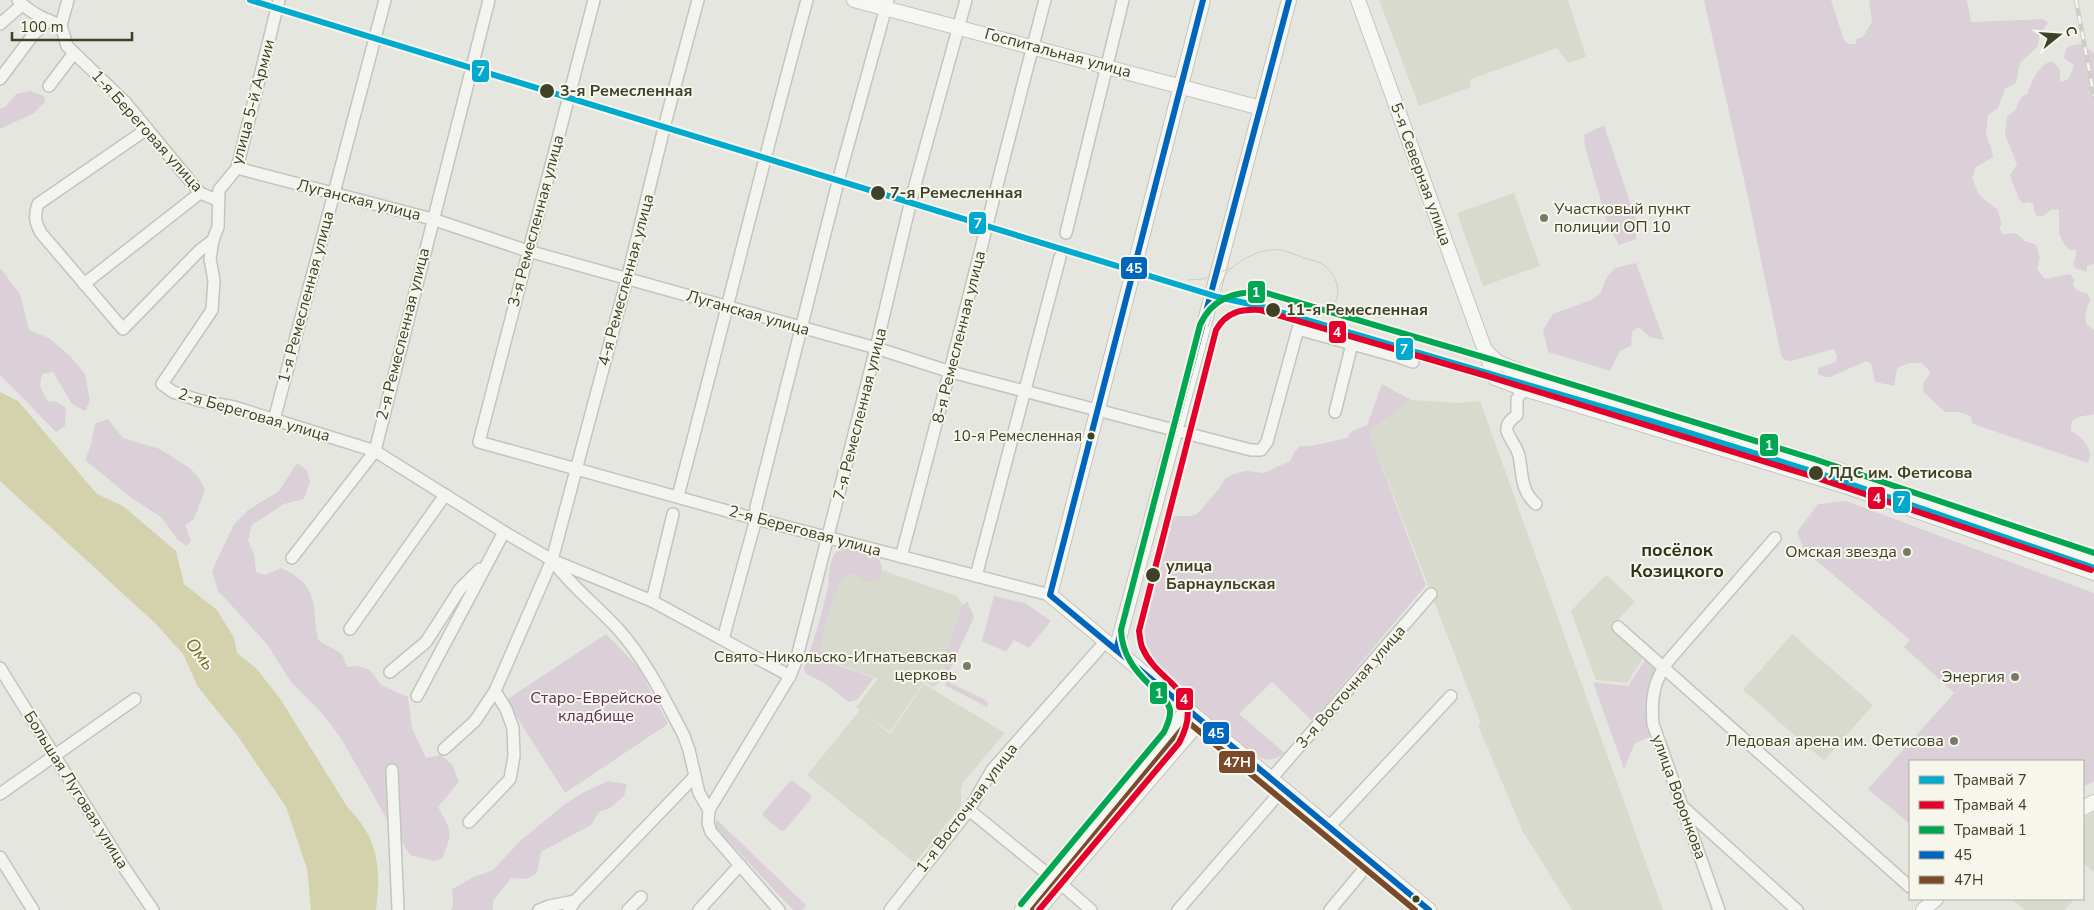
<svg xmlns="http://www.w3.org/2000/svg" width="2094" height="910" font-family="'Nunito Sans',sans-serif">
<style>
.built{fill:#d9dace}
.green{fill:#dcd0d8}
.water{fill:#d4d2ac}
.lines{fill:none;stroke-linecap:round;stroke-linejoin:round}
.minor-casing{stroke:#c4c4bf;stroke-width:14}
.major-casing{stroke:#c4c4bc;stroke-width:16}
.minor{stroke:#f3f3f0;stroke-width:11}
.major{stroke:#f6f6f5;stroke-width:14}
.tram{stroke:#cecec9;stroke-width:1}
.rail-casing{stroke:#cecec9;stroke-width:4.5}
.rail{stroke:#f6f6ed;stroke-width:2.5;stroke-dasharray:8;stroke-linecap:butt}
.bus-1-casing{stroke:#f6f6ed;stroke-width:10}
.bus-2-casing{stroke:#f6f6ed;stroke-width:10}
.bus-1{stroke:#0065bd;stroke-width:6}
.bus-2{stroke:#7a4b2a;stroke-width:6}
.tram-1-casing{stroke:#f6f6ed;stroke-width:10}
.tram-2-casing{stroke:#f6f6ed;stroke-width:10}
.tram-3-casing{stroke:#f6f6ed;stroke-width:10}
.tram-1{stroke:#00a9ce;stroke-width:6}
.tram-2{stroke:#e4002b;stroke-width:6}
.tram-3{stroke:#00a651;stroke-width:6}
.stop-dot{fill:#3f4126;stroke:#f6f6ed;stroke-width:2}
.poi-dot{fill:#797b67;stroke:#f6f6ed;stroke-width:2}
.labels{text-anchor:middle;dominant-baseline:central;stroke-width:4;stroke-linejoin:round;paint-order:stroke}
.bus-label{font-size:15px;fill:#3f4126;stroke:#f6f6ed;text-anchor:end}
.street-label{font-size:16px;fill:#3f4126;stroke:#f6f6ed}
.stop-label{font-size:16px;font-weight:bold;fill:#3f4126;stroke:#f6f6ed;text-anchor:start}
.poi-label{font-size:16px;fill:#3f4126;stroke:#f6f6ed;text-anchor:end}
.park-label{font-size:16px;fill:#5e3253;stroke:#f6f6ed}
.neighbourhood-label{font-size:18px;font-weight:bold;fill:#2f3218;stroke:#f6f6ed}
.water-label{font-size:18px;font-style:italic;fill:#73722b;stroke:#f6f6ed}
.line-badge{stroke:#f6f6ed;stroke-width:2}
.badge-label{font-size:14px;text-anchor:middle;font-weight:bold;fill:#fff}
</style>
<rect width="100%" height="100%" fill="#e6e6e1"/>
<!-- built -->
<g class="built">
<polygon points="1379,0 1568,0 1586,57 1568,63 1557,48 1469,80 1471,87 1419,106"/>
<polygon points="1514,193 1540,266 1483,286 1457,213"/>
<polygon points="1411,400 1460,403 1480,401 1663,910 1572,910 1523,832 1478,725 1481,723 1369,432"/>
<polygon points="838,555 957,596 964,606 941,681 933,687 924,682 890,732 866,715 890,734 924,684 1005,733 963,782 961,789 961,806 915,863 807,775 860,710 856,707 878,679 817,656"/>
<polygon points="1606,575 1635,601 1611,628 1643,658 1627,683 1596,680 1571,611"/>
<polygon points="1792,634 1873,705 1824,761 1743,690"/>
<polygon points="2094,812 2094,872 2083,863 2083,818"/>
<polygon points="2011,899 2075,899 2064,910 2025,910"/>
</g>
<!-- green -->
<g class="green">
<path d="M1704 0H1831L1844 40 1849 44H1855L1857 39 1863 37 1872 22 1869 0H1967L1971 22 2044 19 2048 23 2040 33 2038 45 2034 50 2020 63 2016 83 2005 89 1998 108 1988 115 1986 134 1992 151 1993 157 1976 167 1972 178 1979 195 1998 210 2001 223 2000 229 2003 234 2016 233 2025 241 2036 245 2040 257 2037 269 2045 279 2070 274 2074 279 2073 285 2077 290 2088 294 2090 300C2087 310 2083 314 2087 325L2094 330V414C2083 417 2069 415 2071 431 2083 437 2094 449 2088 463L1973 424 1970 416 1959 412H1945L1923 392 1924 381 1928 377 1930 372 1922 363H1909L1897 368 1894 386 1875 382 1871 364 1866 361 1830 377H1824L1818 374V368L1836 362 1837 356 1834 349 1791 361 1785 360 1781 355 1747 193Z"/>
<path d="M2081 44 2094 53V264L2087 266V272L2075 268 2073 263 2076 256V250H2070L2064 244 2059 233V210L2052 209 2043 216H2037L2034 210V204L2029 202 2023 204 2019 199 2010 176 2017 164 2005 135 2007 117 2016 109 2021 97 2027 94C2032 81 2038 65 2052 61L2060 70V82C2070 81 2071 74 2074 65L2064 58 2065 51 2069 46Z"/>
<polygon points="30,91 44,96 45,102 34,113 0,129 0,109 5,107 16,94"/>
<polygon points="1604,125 1637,223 1636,239 1619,245 1608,225 1585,147 1584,135"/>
<polygon points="1636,263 1664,340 1650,337 1639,327 1632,332 1631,346 1620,351 1610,371 1548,352 1543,330 1553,314 1591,300 1600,294 1607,277 1615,268"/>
<polygon points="0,268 20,294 29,330 49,338 70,356 85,374 90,401 85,411 72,404 53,372 42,374 40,386 47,401 57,402 66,408 65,426 56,432 0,375"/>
<polygon points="1524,378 1602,403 1599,406 1522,383"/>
<path d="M1382 384 1411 400 1369 432 1426 585 1312 721 1272 682 1239 714 1285 753C1280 757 1270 761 1264 759 1240 751 1144 663 1138 640 1134 623 1163 538 1170 516H1190L1197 514 1218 490 1226 478 1236 473 1246 471 1264 473 1290 461 1294 452 1300 446H1311L1347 438 1352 431 1367 425Z"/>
<polygon points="108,419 123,438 160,449 191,469 199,478 205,490 194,519 185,525 191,541 187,546 178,540 161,517 133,499 85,460 90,448 95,424"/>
<path d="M297 463 307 470 310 481 304 499 284 504 252 525 248 540 254 554 256 572 265 575 281 568C320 585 312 605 318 640L342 654 347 667 358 666 370 670 381 685 408 697 412 728 426 758 440 755 452 764 459 782 438 807C452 832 453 832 442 859L434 861 410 855 385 816 342 740 322 713 291 682 267 644 218 591 212 571 234 524 248 510 279 491Z"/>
<polygon points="1846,501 2094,593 2094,781 2083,787 2083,761 1910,761 1910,824 1868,789 1954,693 1904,647 1910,640 1804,550 1797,532 1818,504"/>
<path d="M839 549H848L878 558 882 566 880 578 875 581 864 582 855 574 846 575C833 591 821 637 820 659L874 678 857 700 849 702 824 683 805 673 804 668C813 643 821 617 827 592 831 575 826 562 839 549Z"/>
<polygon points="994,596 1025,603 1051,621 1029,648 1014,640 1006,652 982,641"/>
<path d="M967 601 974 617 948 674 950 683 984 699 988 703 987 707 946 686C940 659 955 633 961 607Z"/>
<polygon points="606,634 639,668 668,724 565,793 506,700"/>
<polygon points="1645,660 1659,672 1648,723 1650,737 1635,743 1624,769 1593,682 1628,686"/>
<polygon points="608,781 627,784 624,796 610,808 599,812 591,825 541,852 537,873 526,879 511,878 493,901 493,910 451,910 453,906 452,889 474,877 493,870 520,841 565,804 584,792"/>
<polygon points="790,781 793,781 811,795 811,799 784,831 781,831 763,816 763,813"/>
<polygon points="716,819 806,905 802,910 793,910 716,828"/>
</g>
<!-- water -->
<path class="water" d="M0 392 18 401 97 494 123 506 176 551 184 584 217 610 234 638 237 653 256 668 281 700 348 808C379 839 381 868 376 910H311L307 869 286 807 237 735 198 687 183 654 156 624 0 481Z"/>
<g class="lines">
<defs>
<g id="minor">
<path d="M18 0C28 11 46 21 61 25L67 46 125 102 200 193 217 200"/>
<polyline points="279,0 237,168 219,190 218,227 213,240 210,259 214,280 212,310 162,384 173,392 201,401 234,407 375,451 504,532 552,560 652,601 790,676"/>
<polyline points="594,0 479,442 756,519 1050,595"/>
<polyline points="0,24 22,5"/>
<polyline points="61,25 68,0"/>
<polyline points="0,79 33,35 49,20"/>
<polyline points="49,86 74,53"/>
<path d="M147 129 38 204C34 216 35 222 41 233L123 329 199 251 213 240"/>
<polyline points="237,168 432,219 528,251 876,348 951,372 1251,450 1261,450 1267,442 1298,329 1399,357 1413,362"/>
<polyline points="1066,233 1123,0"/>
<polyline points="84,284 200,193"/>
<path d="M1524 389 1517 399V415C1511 420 1506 423 1507 431 1510 440 1517 447 1519 456 1523 475 1520 490 1536 504"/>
<polyline points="1335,412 1352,344"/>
<polyline points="274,420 385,0"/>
<path d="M678 496C722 331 762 165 807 0"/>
<path d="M901 557C951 372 996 185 1045 0"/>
<polyline points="292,558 375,451 489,0"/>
<path d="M552 560C571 586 596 605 618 629 646 660 665 700 684 736L689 750 699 793 709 810"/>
<polyline points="976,576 1060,257"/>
<polyline points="652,601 673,514"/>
<polyline points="1618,627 1910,887"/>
<polyline points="350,629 445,495"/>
<polyline points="723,639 756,519 756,507 840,174 888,0"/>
<polyline points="0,668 125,869 153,910"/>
<polyline points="390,672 426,642 460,589 480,569"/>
<polyline points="417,696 504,532"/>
<polyline points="444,749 475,721 495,691 552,560 627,279 666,120 698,0"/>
<polyline points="392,770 398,910"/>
<polyline points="1271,779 1431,594"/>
<polyline points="0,794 135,699"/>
<polyline points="1683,807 1797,910"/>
<polyline points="969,810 1050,876"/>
<polyline points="469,822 510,779 514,756 513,728 506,709 495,691"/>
<polyline points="1329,827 1451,696"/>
<polyline points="0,857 33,910"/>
<polyline points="1060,883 1091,910"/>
<polyline points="539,910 549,906 575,901"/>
<polyline points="569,910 575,901 695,776"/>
<polyline points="628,910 641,897"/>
<polyline points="699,910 740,865"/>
<polyline points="779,910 711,832 708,823 709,810 790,676 796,661 876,348 912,196 966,0"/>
<polyline points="890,910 969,810 992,770 1106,641"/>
<polyline points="1178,910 1283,789"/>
<polyline points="1330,910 1371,861"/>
<path d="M1719 910 1653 724C1651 699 1653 681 1669 660L1775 538"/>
</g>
<g id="major">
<polyline points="854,0 1261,108"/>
<polyline points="1203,0 1050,595 1429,910"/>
<polyline points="1358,0 1495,378 1524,389 1848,487 2094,573"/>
<polyline points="1485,350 1497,362 1527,374 1839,470 2094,558"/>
<polyline points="1116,650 1212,295 1289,0"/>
<polyline points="2083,808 2094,802"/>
<polyline points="1022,910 1187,710"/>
<polyline points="1038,910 1200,721"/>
<polyline points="1923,910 1936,899"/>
</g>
</defs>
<!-- minor casing -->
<use href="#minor" class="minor-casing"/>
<!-- major casing -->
<use href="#major" class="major-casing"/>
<!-- minor -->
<use href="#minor" class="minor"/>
<!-- major -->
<use href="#major" class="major"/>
<!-- tram -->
<g class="tram">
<polyline points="1187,280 1203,279 1231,268"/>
<path d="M1208 327C1213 313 1218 283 1227 273 1238 260 1263 247 1281 250 1290 252 1298 256 1307 259 1315 261 1324 263 1330 271 1349 295 1331 320 1303 319"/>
</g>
<defs>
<polyline id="rail" points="2076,0 2094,96"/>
</defs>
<!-- rail casing -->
<use href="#rail" class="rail-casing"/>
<!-- rail -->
<use href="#rail" class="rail"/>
<defs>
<g id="bus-1">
<polyline points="1203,0 1050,595 1429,910"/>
<polyline points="1116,650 1289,0"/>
</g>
<polyline id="bus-2" points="1033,910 1188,722 1415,910"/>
</defs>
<!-- bus-1 casing -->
<use href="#bus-1" class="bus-1-casing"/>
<!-- bus-2 casing -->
<use href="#bus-2" class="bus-2-casing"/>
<!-- bus-1 -->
<use href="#bus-1" class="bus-1"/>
<!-- bus-2 -->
<use href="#bus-2" class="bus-2"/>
<defs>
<polyline id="tram-1" points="250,0 1218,297 1259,306 1654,422 1821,474 2094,568"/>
<path id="tram-2" d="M1039 910 1179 743C1208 688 1158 686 1142 647 1140 642 1140 636 1139 631L1216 330C1226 312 1241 309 1260 310L1487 376 1808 475 2091 570"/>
<path id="tram-3" d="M1021 904 1164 732C1167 725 1171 718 1170 710 1168 700 1158 692 1151 686 1134 670 1122 654 1121 630L1200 325C1212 298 1235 291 1263 292L1493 360 1814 459 2094 553"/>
</defs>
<!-- tram-1 casing -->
<use href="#tram-1" class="tram-1-casing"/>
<!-- tram-2 casing -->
<use href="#tram-2" class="tram-2-casing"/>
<!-- tram-3 casing -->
<use href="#tram-3" class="tram-3-casing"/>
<!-- tram-1 -->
<use href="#tram-1" class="tram-1"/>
<!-- tram-2 -->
<use href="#tram-2" class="tram-2"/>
<!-- tram-3 -->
<use href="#tram-3" class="tram-3"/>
</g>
<!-- markers -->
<g class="stop-dot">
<circle cx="547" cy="91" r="8"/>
<circle cx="878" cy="193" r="8"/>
<circle cx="1273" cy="310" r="8"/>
<circle cx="1091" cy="436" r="4.5"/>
<circle cx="1816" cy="473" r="8"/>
<circle cx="1153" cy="575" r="8"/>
<circle cx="1416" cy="899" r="4.5"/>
</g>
<g class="poi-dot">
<circle cx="1544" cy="218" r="5"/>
<circle cx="1907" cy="552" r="5"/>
<circle cx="967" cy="666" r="5"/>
<circle cx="2015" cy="677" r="5"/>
<circle cx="1954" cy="741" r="5"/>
</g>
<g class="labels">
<!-- bus labels -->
<g class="bus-label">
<text x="1082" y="436">10-я Ремесленная</text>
</g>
<!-- street labels -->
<g class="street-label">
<text transform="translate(1058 53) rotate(15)">Госпитальная улица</text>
<text transform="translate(253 102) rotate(-75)">улица 5-й Армии</text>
<text transform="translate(147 131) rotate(48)">1-я Береговая улица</text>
<text transform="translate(1421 174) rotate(70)">5-я Северная улица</text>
<text transform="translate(359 200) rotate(14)">Луганская улица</text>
<text transform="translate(536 221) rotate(-75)">3-я Ремесленная улица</text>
<text transform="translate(626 280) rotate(-75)">4-я Ремесленная улица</text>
<text transform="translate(306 297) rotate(-75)">1-я Ремесленная улица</text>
<text transform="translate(748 313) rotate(16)">Луганская улица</text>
<text transform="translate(403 334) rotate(-76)">2-я Ремесленная улица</text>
<text transform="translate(959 337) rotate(-76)">8-я Ремесленная улица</text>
<text transform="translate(860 414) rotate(-76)">7-я Ремесленная улица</text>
<text transform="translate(254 415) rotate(16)">2-я Береговая улица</text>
<text transform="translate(805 531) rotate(15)">2-я Береговая улица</text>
<text transform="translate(1351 687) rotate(-49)">3-я Восточная улица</text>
<text transform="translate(76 790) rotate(58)">Большая Луговая улица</text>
<text transform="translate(1679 797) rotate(70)">улица Воронкова</text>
<text transform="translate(967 808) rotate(-53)">1-я Восточная улица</text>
</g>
<!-- stop labels -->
<g class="stop-label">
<text x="560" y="91">3-я Ремесленная</text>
<text x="890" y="193">7-я Ремесленная</text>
<text x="1286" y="310">11-я Ремесленная</text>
<text x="1828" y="473">ЛДС им. Фетисова</text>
<text x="1166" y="566">улица<tspan x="1166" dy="18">Барнаульская</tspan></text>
</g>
<!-- poi labels -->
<g class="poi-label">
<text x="1554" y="209" text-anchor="start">Участковый пункт<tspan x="1554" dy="18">полиции ОП 10</tspan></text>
<text x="1897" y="552">Омская звезда</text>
<text x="957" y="657">Свято-Никольско-Игнатьевская<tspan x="957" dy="18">церковь</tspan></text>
<text x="2005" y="677">Энергия</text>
<text x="1944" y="741">Ледовая арена им. Фетисова</text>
</g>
<!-- park labels -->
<g class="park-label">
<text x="596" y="698">Старо-Еврейское<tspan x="596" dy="18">кладбище</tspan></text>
</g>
<!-- neighbourhood labels -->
<g class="neighbourhood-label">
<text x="1677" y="550">посёлок<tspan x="1677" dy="21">Козицкого</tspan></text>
</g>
<!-- water labels -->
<g class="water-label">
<text transform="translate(200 654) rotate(52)">Омь</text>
</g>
</g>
<g class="line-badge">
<rect x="471" y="59" width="19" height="24" rx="5" fill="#00a9ce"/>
<rect x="968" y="211" width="19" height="24" rx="5" fill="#00a9ce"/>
<rect x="1120" y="256" width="28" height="24" rx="5" fill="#0065bd"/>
<rect x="1247" y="280" width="19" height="24" rx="5" fill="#00a651"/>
<rect x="1328" y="320" width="19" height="24" rx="5" fill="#e4002b"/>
<rect x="1395" y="337" width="19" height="24" rx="5" fill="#00a9ce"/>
<rect x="1759" y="433" width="20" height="24" rx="5" fill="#00a651"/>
<rect x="1867" y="486" width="19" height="24" rx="5" fill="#e4002b"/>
<rect x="1892" y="490" width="19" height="24" rx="5" fill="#00a9ce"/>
<rect x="1149" y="681" width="19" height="24" rx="5" fill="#00a651"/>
<rect x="1175" y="687" width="19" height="24" rx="5" fill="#e4002b"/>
<rect x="1202" y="721" width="28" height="24" rx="5" fill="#0065bd"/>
<rect x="1218" y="750" width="38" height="24" rx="5" fill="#7a4b2a"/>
</g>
<g class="badge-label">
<text x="481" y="76">7</text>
<text x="978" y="228">7</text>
<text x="1134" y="273">45</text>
<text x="1256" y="297">1</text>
<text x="1337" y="337">4</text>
<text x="1404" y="354">7</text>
<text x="1769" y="450">1</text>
<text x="1877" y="503">4</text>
<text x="1901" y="506">7</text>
<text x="1159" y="698">1</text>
<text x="1184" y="704">4</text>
<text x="1216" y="738">45</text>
<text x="1237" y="767">47Н</text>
</g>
<!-- legend -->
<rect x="1909" y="760" width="175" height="140" fill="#f6f6ed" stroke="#adae9d"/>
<rect x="1919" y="776" width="25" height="8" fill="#00a9ce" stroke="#adae9d"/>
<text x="1954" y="785" font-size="15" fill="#3f4126">Трамвай 7</text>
<rect x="1919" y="801" width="25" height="8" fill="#e4002b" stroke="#adae9d"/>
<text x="1954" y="810" font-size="15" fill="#3f4126">Трамвай 4</text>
<rect x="1919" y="826" width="25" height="8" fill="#00a651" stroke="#adae9d"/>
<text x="1954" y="835" font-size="15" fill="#3f4126">Трамвай 1</text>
<rect x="1919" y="851" width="25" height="8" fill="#0065bd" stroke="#adae9d"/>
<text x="1954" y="860" font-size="15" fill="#3f4126">45</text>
<rect x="1919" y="876" width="25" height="8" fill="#7a4b2a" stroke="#adae9d"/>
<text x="1954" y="885" font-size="15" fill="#3f4126">47Н</text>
<!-- north arrow -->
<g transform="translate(2059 35) rotate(73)" stroke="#f6f6ed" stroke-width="4" paint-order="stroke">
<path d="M0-4L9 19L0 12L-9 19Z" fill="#3f4126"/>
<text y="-8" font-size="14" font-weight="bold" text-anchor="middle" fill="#3f4126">С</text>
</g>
<!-- scale -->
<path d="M12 32v8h120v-8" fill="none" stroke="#3f4126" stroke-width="2.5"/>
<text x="20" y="32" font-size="15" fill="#3f4126" stroke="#f6f6ed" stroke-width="4" paint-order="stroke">100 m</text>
</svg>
